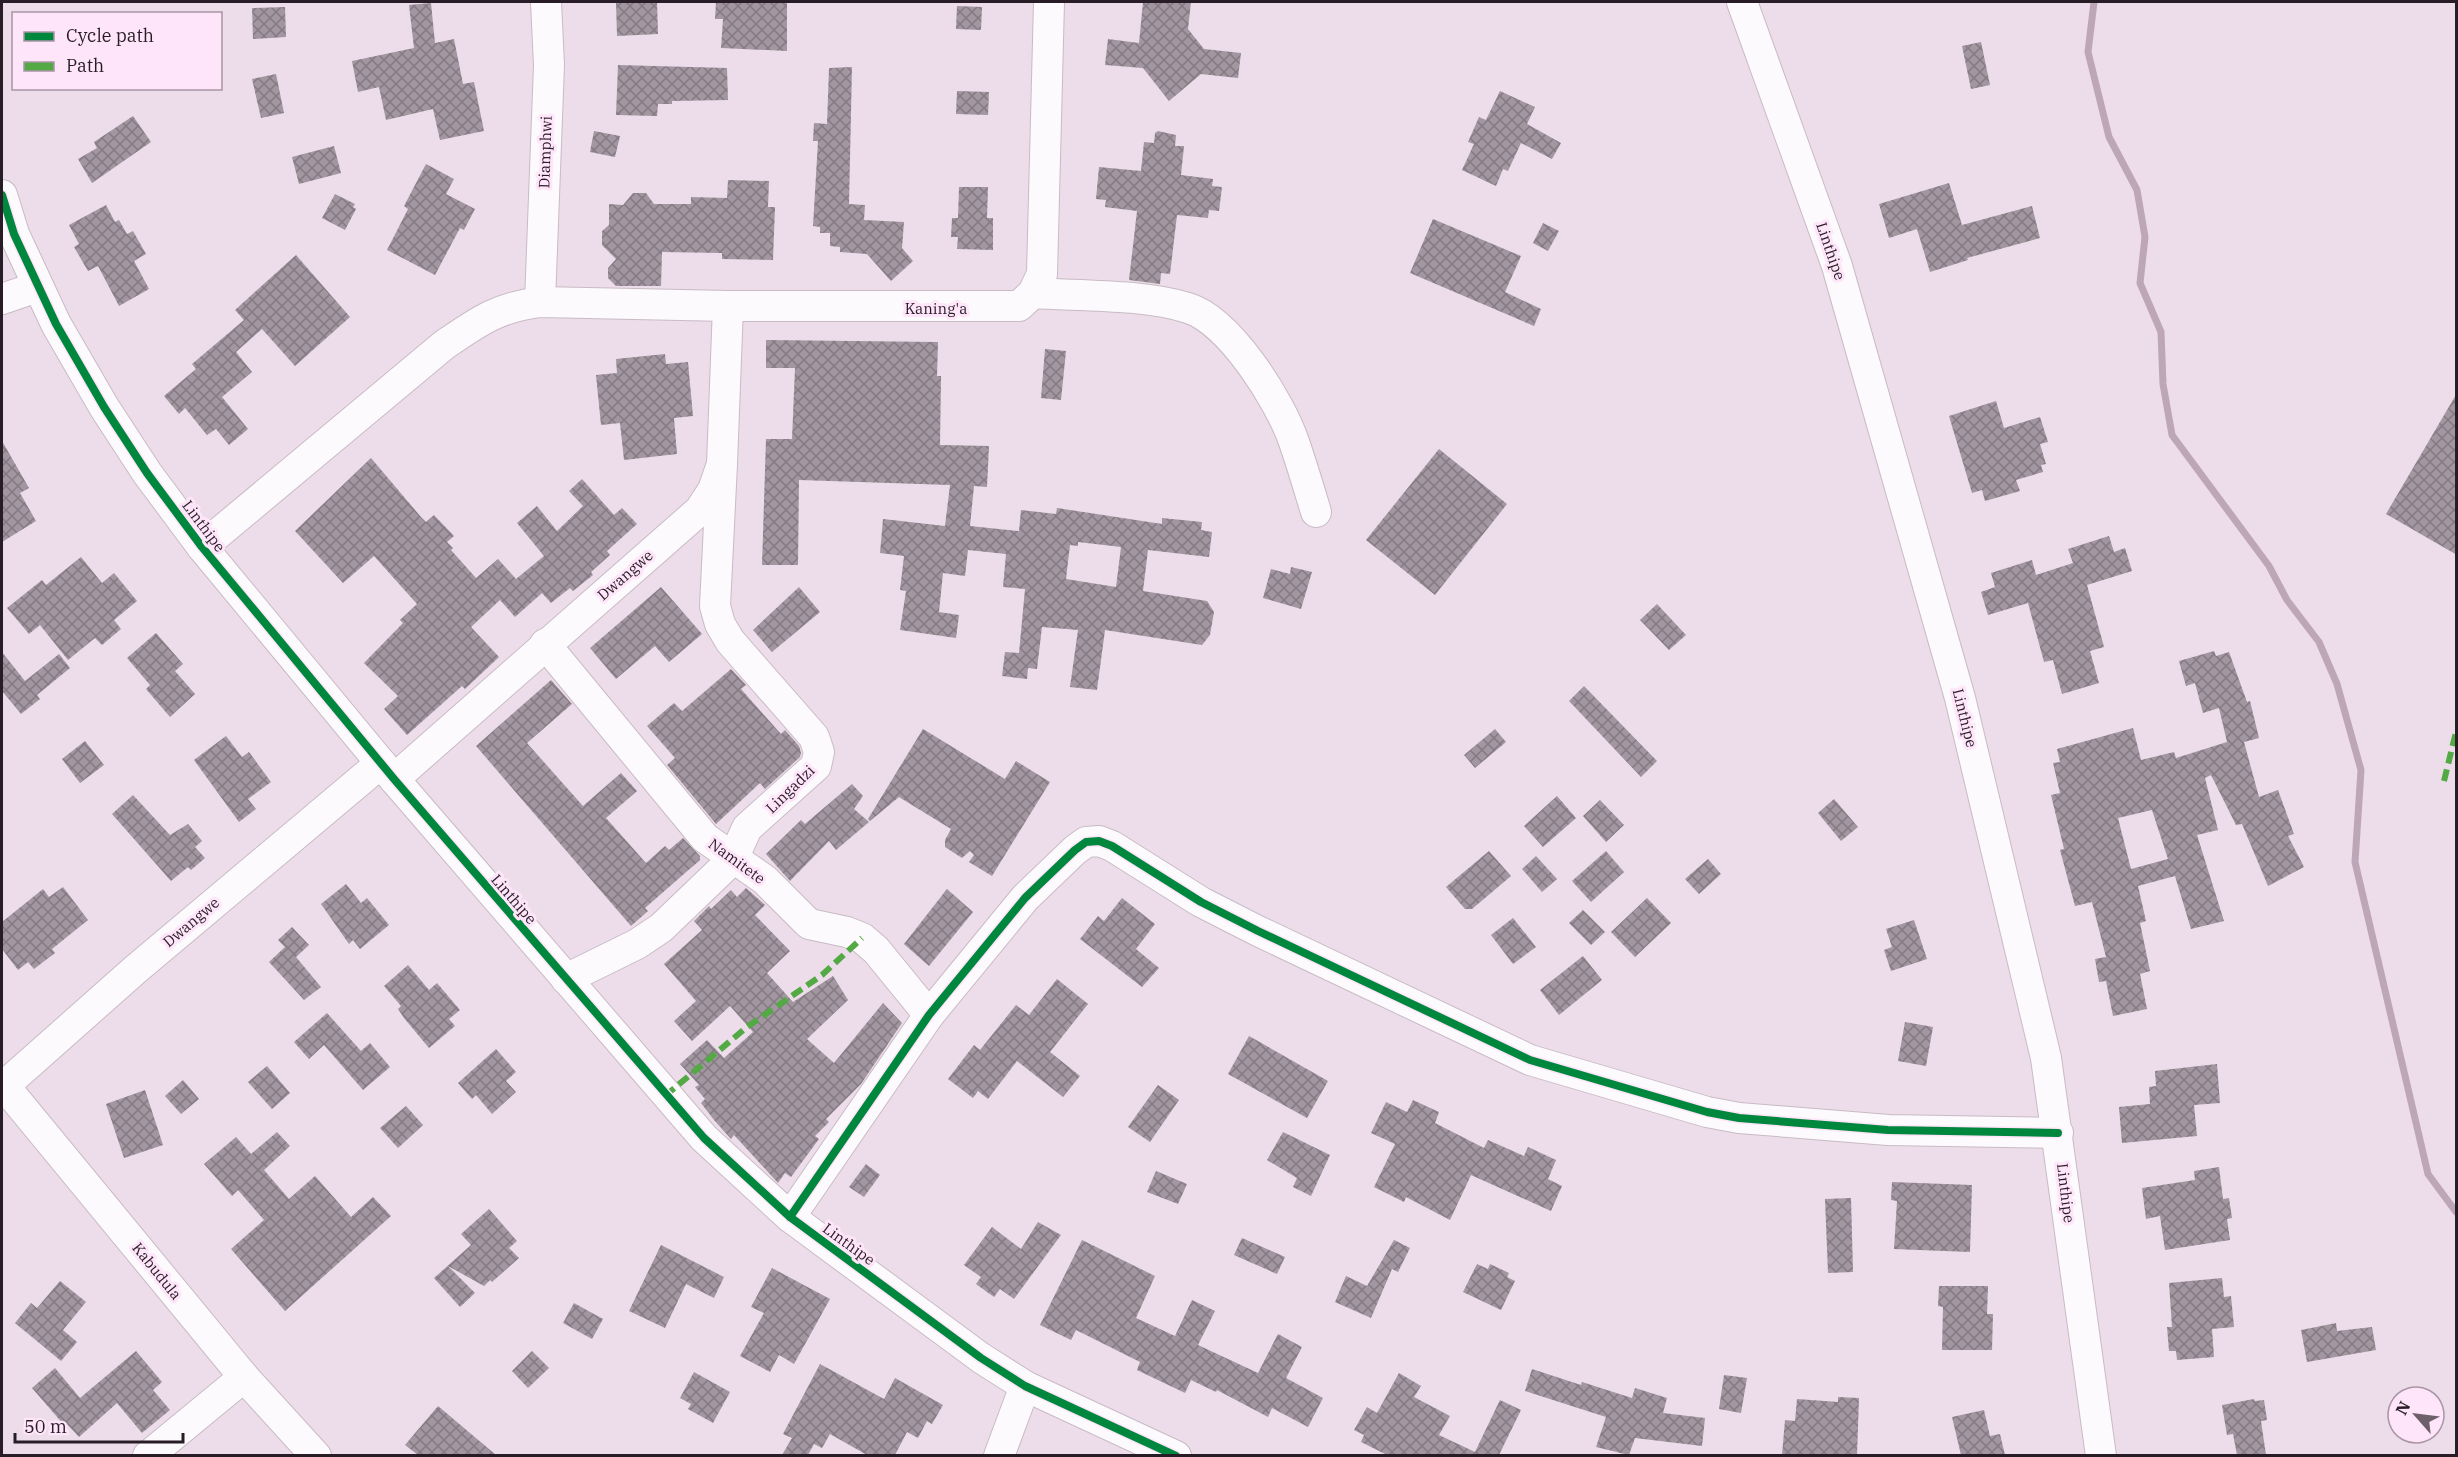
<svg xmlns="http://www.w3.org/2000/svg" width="2458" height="1457" font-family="'IBM Plex Serif',serif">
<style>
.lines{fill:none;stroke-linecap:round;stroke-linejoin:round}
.stream{stroke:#bda6b8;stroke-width:7}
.building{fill:url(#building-cross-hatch);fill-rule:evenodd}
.minor-casing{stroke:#c8bbc5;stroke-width:32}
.minor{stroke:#fcfafc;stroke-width:30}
.quiet{stroke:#53a944;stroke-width:6;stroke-dasharray:12 6;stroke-linecap:butt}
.cycleway-casing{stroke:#fee5f9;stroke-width:11}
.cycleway{stroke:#00873e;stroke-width:8}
.labels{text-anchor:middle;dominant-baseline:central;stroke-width:6;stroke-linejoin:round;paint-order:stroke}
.street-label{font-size:15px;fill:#281d26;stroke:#fee5f9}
</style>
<defs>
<pattern id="building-cross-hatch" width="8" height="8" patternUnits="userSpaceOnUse" patternTransform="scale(1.5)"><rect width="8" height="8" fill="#a296a0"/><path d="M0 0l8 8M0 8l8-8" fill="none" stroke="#847a82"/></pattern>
</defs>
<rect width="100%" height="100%" fill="#edddea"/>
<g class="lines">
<!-- stream -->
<polyline class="stream" points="2094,2 2088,52 2109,137 2137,190 2145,237 2140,283 2161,332 2163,384 2172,435 2269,566 2287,600 2319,642 2337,684 2361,770 2355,862 2428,1174 2456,1212"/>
</g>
<!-- building -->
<g class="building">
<polygon points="616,2 657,2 658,34 617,36"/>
<polygon points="716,2 787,2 787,51 721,48 723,19 715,19"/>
<polygon points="1143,2 1191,2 1188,29 1204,49 1241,53 1238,78 1201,74 1169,101 1143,68 1105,65 1108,39 1139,43"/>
<polygon points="431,3 435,43 454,39 463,84 474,82 484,131 440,140 433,109 386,120 379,87 358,92 352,61 414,48 409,5"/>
<polygon points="957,6 982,7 981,30 956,29"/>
<polygon points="285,7 286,37 253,39 252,8"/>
<polygon points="1981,42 1990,85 1971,89 1962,46"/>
<polygon points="618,65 727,68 728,100 672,101 672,104 658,104 657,116 616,115"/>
<polygon points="852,67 849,204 865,205 864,220 904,222 902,248 913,261 891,281 867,254 840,252 840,247 830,246 830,233 820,233 820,227 813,226 818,141 813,141 814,123 827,124 829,68"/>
<polygon points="276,74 284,113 261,118 252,79"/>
<polygon points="957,91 989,92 988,115 956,114"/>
<polygon points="1500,91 1535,107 1527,124 1561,143 1552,159 1521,143 1508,171 1503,169 1496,186 1462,170 1474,144 1468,142 1479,117 1486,120"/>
<polygon points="133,116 151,142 92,183 78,159 97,148 94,142"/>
<polygon points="594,131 620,136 615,157 590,152"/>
<polygon points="1158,131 1176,135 1175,146 1184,146 1181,175 1213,179 1212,186 1222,187 1219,211 1209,210 1208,218 1177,215 1170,274 1161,273 1160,284 1129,280 1137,211 1105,207 1106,200 1096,199 1099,167 1141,171 1144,142 1154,143 1155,133"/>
<polygon points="334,146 341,173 299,184 292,157"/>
<polygon points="426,164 454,179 446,194 475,209 464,230 460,228 435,275 387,250 408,209 404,206"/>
<polygon points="728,180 769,181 768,207 775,207 773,260 722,259 722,253 662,252 661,286 616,286 608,278 608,268 616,259 602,245 602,231 609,225 609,204 623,205 633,193 646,193 654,204 691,204 691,197 727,198"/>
<polygon points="1949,183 1962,225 2032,206 2040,238 1967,258 1968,260 1930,272 1917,229 1889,238 1879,204"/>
<polygon points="959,187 988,187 987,218 993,218 993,250 957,249 958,237 951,237 952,218 958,218"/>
<polygon points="335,194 355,204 353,207 356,209 345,230 322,218"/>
<polygon points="106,205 115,222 119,220 127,234 133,231 146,254 134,261 149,289 119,306 98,266 88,271 74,247 79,244 69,225"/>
<polygon points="1433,219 1521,256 1505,292 1541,309 1534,326 1410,273"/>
<polygon points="1543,223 1559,231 1548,251 1533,243"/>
<polygon points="296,255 350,317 295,366 262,329 236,352 252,372 222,397 248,429 229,445 216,429 207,435 185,408 179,414 164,396 196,369 192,364 244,320 235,310"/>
<path d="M766 340 938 342 937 376H941L940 445 989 446 987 487 974 486 970 526 1019 531 1021 510 1056 514 1057 508 1162 524V518L1202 522 1201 530 1212 532 1209 557 1148 550 1143 591 1207 601 1214 612 1210 635 1202 645 1105 630 1097 690 1070 687 1078 630 1042 627 1037 669 1028 668 1027 679 1002 676 1005 652 1019 653 1025 589 1003 587 1006 554 968 550 965 576 943 573 939 612 959 615 956 638 900 630 906 591 900 590 904 556 880 553 883 519 945 526 950 485 799 480 798 565H762L766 439H792L795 368H766ZM1078 542 1121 547 1116 587 1066 579 1070 545 1078 546Z"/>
<polygon points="1045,349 1066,351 1061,400 1041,398"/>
<polygon points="665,354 666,364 688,362 693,416 674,418 677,454 624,460 620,423 601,425 596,375 617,373 616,359"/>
<polygon points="2457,393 2457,555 2386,514"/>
<polygon points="1996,401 2004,428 2040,417 2048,442 2040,444 2046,464 2041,465 2043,472 2016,480 2020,491 1985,501 1982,490 1972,493 1949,416"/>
<polygon points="2,441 29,488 20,493 36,521 2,542"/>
<polygon points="1439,449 1507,504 1435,595 1366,540"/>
<polygon points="371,458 421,517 426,522 434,515 454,536 447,542 453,548 451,550 476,578 498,559 516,579 544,556 517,523 537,506 557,531 583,506 569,491 582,479 614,515 622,508 637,524 607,551 610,555 591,572 593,575 573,591 570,588 551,603 542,593 515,617 500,600 471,627 499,657 465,689 462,686 407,735 384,709 398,696 364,663 403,623 400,620 417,604 374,556 343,583 295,531"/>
<polygon points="2109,536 2114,552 2125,548 2132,571 2087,585 2104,647 2090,651 2099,683 2062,694 2053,660 2044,662 2028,603 1988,615 1981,592 1995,587 1991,573 2032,560 2036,575 2073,563 2068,549"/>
<polygon points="81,557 102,583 114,573 137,601 114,620 121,629 102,645 95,638 68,660 40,625 29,634 7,608 42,580 46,585"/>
<polygon points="1291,567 1312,572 1301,609 1263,598 1271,569 1290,574"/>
<polygon points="661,587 702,634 669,662 655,646 616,679 590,648"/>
<polygon points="799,587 820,612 772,652 753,630"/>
<polygon points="1657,604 1686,635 1669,650 1640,620"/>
<polygon points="156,633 183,664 175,671 195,694 170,717 146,689 150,685 127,658"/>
<path d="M2214 651 2216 656 2229 652 2247 702 2250 701 2259 738 2244 742 2259 797 2278 790 2294 834 2288 836 2304 867 2268 886 2242 824 2236 825 2211 775 2205 778 2218 830 2197 835 2224 921 2191 929 2175 876 2138 886 2146 921 2140 923 2150 971 2140 974 2147 1009 2113 1016 2106 981 2099 982 2095 959 2106 957 2092 902 2075 906 2060 850 2064 849 2051 795 2060 793 2053 763 2060 762 2057 749 2133 728 2141 760 2174 752 2176 758 2227 742 2219 708 2203 713 2195 683 2186 686 2179 661ZM2152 810 2168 859 2131 869 2118 818Z"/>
<polygon points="2,652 25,681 59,654 70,668 37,695 40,699 21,714 2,691"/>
<polygon points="731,669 746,685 741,689 781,734 785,730 799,746 801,753 800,757 765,789 760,783 716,824 667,765 675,758 647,726 674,703 682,711"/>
<polygon points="551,680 572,704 527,743 583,806 621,773 637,791 606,818 646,863 665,846 669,850 683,838 700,856 700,860 645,908 648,911 631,926 476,746"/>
<polygon points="1584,686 1657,761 1641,777 1569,701"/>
<polygon points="923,729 1005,779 1016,761 1050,782 992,876 969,862 974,855 970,851 962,858 945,847 945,840 951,829 899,797 870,821 868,819"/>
<polygon points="1495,729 1506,742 1475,768 1464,755"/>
<polygon points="226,736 242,757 249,752 271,782 248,799 256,809 239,822 194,760"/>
<polygon points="85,741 104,765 80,783 62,759"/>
<polygon points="852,784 863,796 854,809 869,822 836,850 829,841 790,881 766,854 801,820 805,824"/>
<polygon points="133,795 170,835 188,824 202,841 195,847 205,858 191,870 188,867 171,881 112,814"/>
<polygon points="1557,796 1576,818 1543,847 1524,826"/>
<polygon points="1834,799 1858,827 1841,841 1818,813"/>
<polygon points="1600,800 1624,825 1606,842 1583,816"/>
<polygon points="1489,851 1511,876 1472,909 1465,909 1446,887"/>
<polygon points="1606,851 1624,872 1591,902 1572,881"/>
<polygon points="1536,856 1557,879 1542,892 1522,869"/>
<polygon points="1708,859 1721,874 1699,894 1685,879"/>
<polygon points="346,884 361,903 367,898 389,925 360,949 353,940 349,944 321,904"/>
<polygon points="63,887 88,920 52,949 55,953 34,969 28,962 18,970 2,949 2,922 43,889 49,897"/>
<polygon points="746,888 765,905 755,915 790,951 767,973 793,1002 833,976 848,1000 807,1039 834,1063 883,1003 902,1023 861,1084 826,1119 829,1122 815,1136 819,1139 791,1177 785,1173 778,1183 734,1135 731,1139 714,1120 701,1103 705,1099 695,1087 699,1085 680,1064 707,1040 724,1058 753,1032 730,1006 692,1041 674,1021 696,1001 664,964 702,930 694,921 709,906 711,909 731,890 737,897"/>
<polygon points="947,889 973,912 929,966 904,944"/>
<polygon points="1122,898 1155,924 1136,949 1159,968 1142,987 1080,939 1098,916 1104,921"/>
<polygon points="1647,898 1671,923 1635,957 1611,932"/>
<polygon points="1583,910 1605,932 1591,945 1569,923"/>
<polygon points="1513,918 1536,947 1513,964 1491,935"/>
<polygon points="1914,920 1927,959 1891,971 1884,950 1892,947 1886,929"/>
<polygon points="292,927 309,945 296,957 321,987 304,1000 269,962 285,947 278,940"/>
<polygon points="1583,956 1602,980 1559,1015 1540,990"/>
<polygon points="408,965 429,990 437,983 460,1010 449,1019 455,1026 429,1048 404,1018 398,1009 401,1006 384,986"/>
<polygon points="1057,979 1088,1004 1050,1052 1080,1076 1063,1097 1017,1061 988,1099 978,1091 973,1098 948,1079 974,1045 980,1050 1016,1005 1029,1015"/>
<polygon points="327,1013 361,1051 370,1043 390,1067 363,1090 324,1045 309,1059 294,1042"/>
<polygon points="1905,1022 1933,1027 1926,1066 1898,1061"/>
<polygon points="1249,1036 1328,1081 1307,1118 1228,1074"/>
<polygon points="496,1049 516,1072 506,1081 516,1092 492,1114 476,1095 472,1099 458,1083"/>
<polygon points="2217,1064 2220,1103 2194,1105 2197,1136 2122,1143 2119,1107 2150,1104 2149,1087 2156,1086 2155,1071"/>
<polygon points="267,1066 290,1093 272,1109 248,1082"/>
<polygon points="183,1080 199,1099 181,1114 165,1096"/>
<polygon points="1158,1085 1179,1100 1150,1142 1128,1127"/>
<polygon points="145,1090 163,1145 124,1158 106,1104"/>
<polygon points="1413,1100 1439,1112 1435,1123 1484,1148 1488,1140 1524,1156 1528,1147 1556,1160 1548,1179 1562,1186 1551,1211 1471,1175 1450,1220 1406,1197 1404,1202 1374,1187 1395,1144 1371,1133 1386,1102 1407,1112"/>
<polygon points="406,1106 423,1125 398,1148 380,1128"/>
<polygon points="277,1132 290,1146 264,1170 289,1199 315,1176 351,1217 373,1197 391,1216 285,1311 231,1249 264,1220 238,1190 232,1196 204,1164 236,1137 251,1154"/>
<polygon points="1283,1132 1330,1155 1311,1196 1293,1187 1297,1178 1267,1160"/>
<polygon points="866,1164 880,1175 864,1197 849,1187"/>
<polygon points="2219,1167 2223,1199 2229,1198 2232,1218 2227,1219 2230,1240 2165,1250 2160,1216 2146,1219 2142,1188 2195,1180 2194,1171"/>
<polygon points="1156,1171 1187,1184 1178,1204 1147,1192"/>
<polygon points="1892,1182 1972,1185 1970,1252 1894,1249 1897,1201 1891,1200"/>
<polygon points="1851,1198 1853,1272 1828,1273 1825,1199"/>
<polygon points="489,1209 517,1241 509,1248 519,1258 492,1282 490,1280 484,1286 448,1266 475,1293 460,1307 434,1278 471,1245 461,1234"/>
<polygon points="1038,1222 1061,1235 1014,1299 1000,1289 994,1297 976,1284 981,1277 964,1265 992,1227 1021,1249"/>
<polygon points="1242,1238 1285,1257 1277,1274 1234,1255"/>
<polygon points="1082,1240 1155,1276 1136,1318 1175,1336 1192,1300 1215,1311 1198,1345 1258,1373 1278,1334 1302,1347 1286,1378 1323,1398 1308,1427 1272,1408 1268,1417 1217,1390 1216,1392 1191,1380 1185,1393 1137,1370 1140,1362 1076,1330 1071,1340 1040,1325"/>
<polygon points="1394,1240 1410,1248 1398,1272 1392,1269 1371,1318 1335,1302 1346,1276 1367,1286"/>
<polygon points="661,1245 724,1277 714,1298 686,1284 665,1328 629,1311"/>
<polygon points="1477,1264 1488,1269 1490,1264 1509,1273 1507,1277 1515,1281 1501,1310 1463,1292"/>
<polygon points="772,1268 830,1299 794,1364 779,1355 770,1372 740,1356 764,1313 751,1307"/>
<polygon points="2222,1278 2224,1297 2231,1296 2234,1327 2212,1329 2214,1357 2177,1360 2176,1351 2169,1351 2167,1327 2172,1327 2169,1283"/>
<polygon points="60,1281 86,1302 63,1330 77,1342 61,1361 15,1323 31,1303 37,1308"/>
<polygon points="1939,1286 1988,1286 1987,1314 1993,1314 1992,1350 1942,1350 1943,1307 1938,1306"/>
<polygon points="574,1303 603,1319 592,1339 563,1323"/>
<polygon points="2336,1323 2337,1331 2372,1327 2376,1350 2307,1362 2301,1330"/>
<polygon points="136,1351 162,1382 153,1390 170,1410 142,1433 117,1403 79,1437 66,1423 64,1425 32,1388 55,1368 80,1398"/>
<polygon points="532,1351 549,1368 528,1388 512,1371"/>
<polygon points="820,1364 884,1399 895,1378 943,1405 932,1424 927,1421 918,1438 907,1432 895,1455 867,1455 830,1434 822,1448 814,1444 808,1455 782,1455 792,1438 783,1434"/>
<polygon points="1532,1369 1581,1385 1582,1382 1632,1398 1635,1388 1667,1398 1663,1413 1705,1418 1702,1446 1635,1438 1629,1455 1596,1447 1606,1417 1525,1391"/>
<polygon points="694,1372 730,1392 713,1423 688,1409 691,1404 680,1398"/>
<polygon points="1399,1373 1421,1386 1414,1397 1450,1416 1439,1435 1475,1452 1500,1400 1521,1410 1499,1455 1387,1455 1361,1442 1364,1435 1354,1430 1367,1407 1377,1413"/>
<polygon points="1724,1375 1747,1378 1741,1413 1719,1409"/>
<polygon points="1838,1397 1859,1398 1857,1455 1782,1455 1785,1420 1795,1421 1797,1399 1838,1402"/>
<polygon points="2254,1399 2255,1401 2264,1400 2267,1420 2261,1421 2266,1455 2237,1455 2233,1434 2227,1435 2222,1405"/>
<polygon points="438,1406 496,1455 418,1455 405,1445"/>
<polygon points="1984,1410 1990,1436 2000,1434 2005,1455 1961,1455 1952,1417"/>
</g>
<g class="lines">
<defs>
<g id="minor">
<polyline points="1742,2 1837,266 1960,698 2046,1058 2101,1456"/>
<polyline points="2,195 14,234 56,324 104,407 147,473 202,547 394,779 704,1138 790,1217 981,1358 1025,1386 1176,1456"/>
<path d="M1033 293C1080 296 1144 294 1188 308 1230 321 1280 401 1294 442 1302 465 1309 489 1316 512"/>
<polyline points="2,299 37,287"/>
<polyline points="540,302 549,65 546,2"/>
<path d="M202 547 444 345C479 321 496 308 540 302L728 306H1019L1033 293 1042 274 1049 2"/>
<polyline points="545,644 705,838 765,880 809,924 847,932 862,938 876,950 929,1015"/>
<polyline points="394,779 700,510 713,490 722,464 728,306"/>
<polyline points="566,979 637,944 661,928 733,859 747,828 816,766 819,752 814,737 730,641 720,624 715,606 722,464"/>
<polyline points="2,1083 244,1377 316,1456"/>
<polyline points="4,1086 136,969 381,763"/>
<polyline points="790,1217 929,1015 1025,898 1075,850 1086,842 1099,841 1112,846 1201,902 1258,931 1530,1060 1707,1112 1739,1118 1888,1130 2058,1133"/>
<polyline points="148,1456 244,1377"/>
<polyline points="999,1456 1025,1386"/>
</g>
</defs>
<!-- minor casing -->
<use href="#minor" class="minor-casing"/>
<!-- minor -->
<use href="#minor" class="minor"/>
<!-- quiet -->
<g class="quiet">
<polyline points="2444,781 2456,732"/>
<polyline points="665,1096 747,1027 822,975 862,938"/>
</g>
<defs>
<g id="cycleway">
<polyline points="2,195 14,234 56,324 104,407 147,473 202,547 394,779 704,1138 790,1217 981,1358 1025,1386 1176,1456"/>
<polyline points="790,1217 929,1015 1025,898 1075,850 1086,842 1099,841 1112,846 1201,902 1258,931 1530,1060 1707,1112 1739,1118 1888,1130 2058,1133"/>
</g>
</defs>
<!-- cycleway casing -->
<use href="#cycleway" class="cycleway-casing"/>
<!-- cycleway -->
<use href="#cycleway" class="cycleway"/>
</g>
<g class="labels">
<!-- street labels -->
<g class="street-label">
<text transform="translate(545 152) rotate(-88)">Diamphwi</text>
<text transform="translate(1831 251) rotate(71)">Linthipe</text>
<text x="936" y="308">Kaning'a</text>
<text transform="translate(204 526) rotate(53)">Linthipe</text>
<text transform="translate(625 575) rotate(-41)">Dwangwe</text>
<text transform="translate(1965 718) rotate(76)">Linthipe</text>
<text transform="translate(790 789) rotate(-44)">Lingadzi</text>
<text transform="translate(737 861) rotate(36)">Namitete</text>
<text transform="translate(514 899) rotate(49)">Linthipe</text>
<text transform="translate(191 922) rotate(-40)">Dwangwe</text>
<text transform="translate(2066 1193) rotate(83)">Linthipe</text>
<text transform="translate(849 1244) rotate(36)">Linthipe</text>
<text transform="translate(157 1271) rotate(51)">Kabudula</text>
</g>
</g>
<!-- border -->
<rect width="2458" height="1457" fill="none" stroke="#281d26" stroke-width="6"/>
<!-- legend -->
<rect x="12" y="12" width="210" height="78" fill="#fee5f9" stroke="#a895a5" stroke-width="1.5"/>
<rect x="24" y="32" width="30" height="9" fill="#00873e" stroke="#a895a5" stroke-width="1.5"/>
<text x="66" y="42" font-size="18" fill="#281d26">Cycle path</text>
<rect x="24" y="62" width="30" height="9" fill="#53a944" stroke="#a895a5" stroke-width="1.5"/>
<text x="66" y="72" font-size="18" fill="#281d26">Path</text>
<!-- north arrow -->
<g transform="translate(2416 1415) rotate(298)"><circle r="28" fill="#fee5f9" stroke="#a895a5" stroke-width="1.5"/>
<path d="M0-4.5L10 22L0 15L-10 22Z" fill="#6d606b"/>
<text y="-9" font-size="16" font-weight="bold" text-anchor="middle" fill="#281d26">N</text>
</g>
<!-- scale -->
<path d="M15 1433v9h168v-9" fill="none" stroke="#281d26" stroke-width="3"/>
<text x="24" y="1433" font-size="18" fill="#281d26" stroke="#fee5f9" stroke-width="4.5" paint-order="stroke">50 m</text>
</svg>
